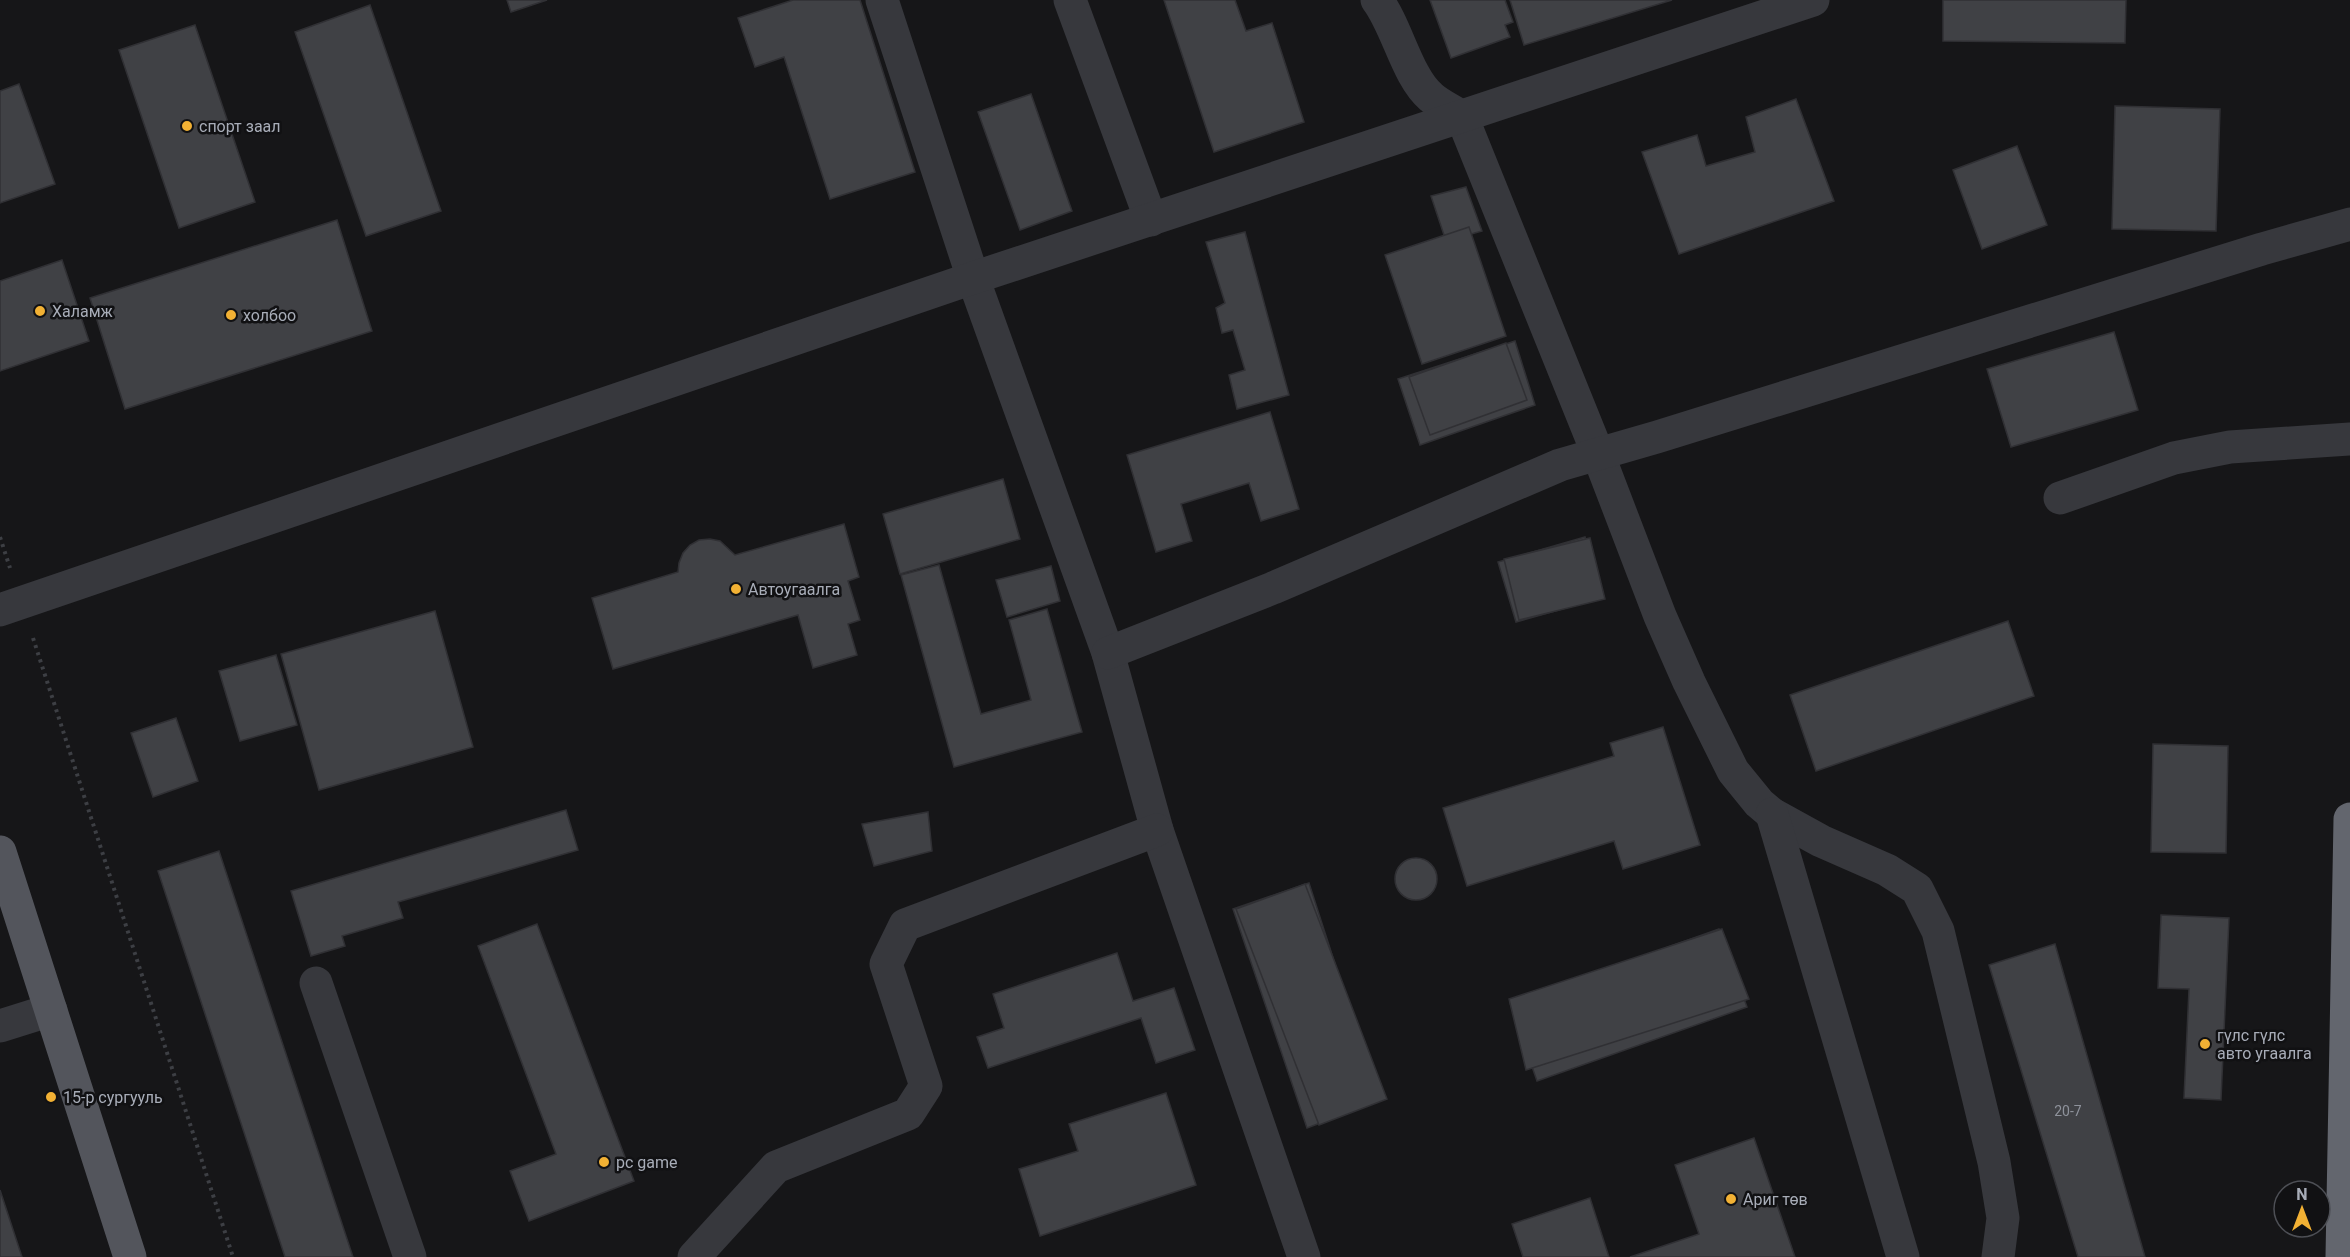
<svg xmlns="http://www.w3.org/2000/svg" width="2350" height="1257" font-family="Roboto,sans-serif">
<style>
.building{fill:#404145;stroke:#303034;stroke-width:1.5}
.lines{fill:none;stroke-linecap:round;stroke-linejoin:round}
.path{stroke:#3d3f44;stroke-width:4;stroke-dasharray:3 4.5;stroke-linecap:butt}
.minor{stroke:#37383d;stroke-width:33}
.major{stroke:#53555c;stroke-width:33}
.highway{stroke:#63666e;stroke-width:33}
.poi-dot{fill:#f2b134;stroke:#111113;stroke-width:2}
.labels{text-anchor:middle;dominant-baseline:central;stroke-width:5;stroke-linejoin:round;paint-order:stroke}
.number-label{font-size:14px;fill:#8e929b}
.poi-label{font-size:16px;fill:#a8adb8;stroke:#111113;text-anchor:start}
</style>
<rect width="100%" height="100%" fill="#161618"/>
<!-- building -->
<g class="building">
<polygon points="507,0 547,0 511,12"/>
<polygon points="793,0 860,0 915,172 830,199 784,57 755,67 738,18"/>
<polygon points="1164,0 1235,0 1246,31 1272,23 1304,122 1214,152"/>
<polygon points="1430,0 1505,0 1513,22 1505,25 1510,37 1451,58"/>
<polygon points="1510,0 1672,0 1524,45"/>
<polygon points="1943,0 2126,0 2125,43 1943,41"/>
<polygon points="370,5 441,211 366,236 295,32"/>
<polygon points="195,25 255,202 179,228 119,50"/>
<polygon points="19,84 55,184 0,203 0,91"/>
<polygon points="1031,94 1072,211 1020,230 978,112"/>
<polygon points="1796,99 1834,201 1679,254 1642,152 1697,135 1706,166 1755,152 1746,117"/>
<polygon points="2115,106 2220,109 2216,231 2112,229"/>
<polygon points="2017,146 2047,225 1982,249 1953,170"/>
<polygon points="1466,187 1482,231 1446,241 1431,196"/>
<polygon points="337,220 372,331 125,409 90,298"/>
<polygon points="1469,227 1506,336 1422,364 1385,255"/>
<polygon points="1245,232 1289,395 1237,409 1229,375 1245,370 1233,330 1222,333 1216,308 1225,303 1206,242"/>
<polygon points="62,260 89,341 0,371 0,281"/>
<polygon points="2114,332 2138,410 2011,447 1987,369"/>
<polygon points="1515,341 1535,405 1420,445 1398,379"/>
<polygon points="1506,343 1527,400 1430,435 1409,377"/>
<polygon points="1270,412 1299,509 1261,521 1249,483 1181,504 1192,541 1156,552 1127,455"/>
<polygon points="1003,479 1020,539 900,574 883,514"/>
<polygon points="844,524 859,577 848,581 860,620 848,624 857,655 813,668 798,615 613,669 592,598 678,572 679,563 683,553 690,545 699,540 710,539 720,541 735,555"/>
<polygon points="1585,537 1602,598 1516,622 1498,562"/>
<polygon points="1590,538 1605,599 1519,620 1504,559"/>
<polygon points="939,565 981,714 1031,700 1009,620 1047,609 1082,732 954,767 901,575"/>
<polygon points="1051,566 1060,601 1007,617 996,580"/>
<polygon points="435,611 473,747 319,790 281,654"/>
<polygon points="2008,621 2034,696 1816,771 1790,695"/>
<polygon points="276,655 297,725 240,741 219,671"/>
<polygon points="176,718 198,781 153,797 131,733"/>
<polygon points="1663,727 1700,845 1623,869 1614,841 1467,886 1443,808 1614,756 1610,743"/>
<polygon points="2153,744 2228,746 2226,853 2151,852"/>
<polygon points="566,810 578,850 398,902 403,918 342,936 345,946 311,956 291,891"/>
<polygon points="928,812 932,851 874,866 862,824"/>
<polygon points="219,851 353,1257 285,1257 158,871"/>
<circle cx="1416" cy="879" r="21"/>
<polygon points="1309,883 1379,1101 1307,1128 1233,909"/>
<polygon points="1305,884 1387,1099 1319,1125 1236,909"/>
<polygon points="2161,915 2229,918 2221,1100 2184,1098 2189,989 2158,988"/>
<polygon points="537,924 634,1181 529,1221 510,1171 556,1154 478,946"/>
<polygon points="1719,929 1747,1007 1537,1081 1510,1003"/>
<polygon points="1722,929 1749,999 1526,1070 1509,999"/>
<polygon points="2055,944 2145,1257 2078,1257 1989,965"/>
<polygon points="1117,953 1133,1001 1174,988 1195,1050 1156,1063 1141,1018 988,1068 977,1037 1004,1028 993,994"/>
<polygon points="1166,1093 1196,1185 1040,1236 1019,1169 1078,1151 1069,1124"/>
<polygon points="1754,1138 1795,1257 1630,1257 1699,1234 1675,1165"/>
<polygon points="0,1190 22,1257 0,1257"/>
<polygon points="1590,1198 1609,1257 1523,1257 1512,1224"/>
</g>
<g class="lines">
<!-- path -->
<g class="path">
<polyline points="0,537 10,568"/>
<polyline points="33,638 233,1257"/>
</g>
<!-- minor -->
<g class="minor">
<polyline points="882,0 973,278 1108,653 1157,830 1304,1257"/>
<polyline points="1070,0 1151,220"/>
<path d="M1377 0C1397 26 1407 77 1431 97 1440 105 1452 110 1462 117L1598 454 1660 616 1689 682 1733 771 1759 803 1772 814 1821 841 1887 870 1917 889 1938 931 1994 1162 2003 1218 1998 1257"/>
<polyline points="2060,498 2174,458 2230,447 2350,439"/>
<polyline points="0,610 973,278 1813,0"/>
<polyline points="1108,653 1273,588 1560,465 1657,437 2262,249 2350,224"/>
<polyline points="1772,814 1903,1257"/>
<polyline points="316,983 410,1257"/>
<polyline points="0,1026 51,1010"/>
<polyline points="694,1257 776,1167 908,1114 926,1086 886,964 905,925 1157,830"/>
</g>
<!-- major -->
<polyline class="major" points="0,852 130,1257"/>
<!-- highway -->
<polyline class="highway" points="2342,1257 2350,819"/>
</g>
<!-- markers -->
<g class="poi-dot">
<circle cx="187" cy="126" r="6"/>
<circle cx="40" cy="311" r="6"/>
<circle cx="231" cy="315" r="6"/>
<circle cx="736" cy="589" r="6"/>
<circle cx="2205" cy="1044" r="6"/>
<circle cx="51" cy="1097" r="6"/>
<circle cx="604" cy="1162" r="6"/>
<circle cx="1731" cy="1199" r="6"/>
</g>
<g class="labels">
<!-- number labels -->
<g class="number-label">
<text x="2068" y="1111">20-7</text>
</g>
<!-- poi labels -->
<g class="poi-label">
<text x="199" y="126">спорт заал</text>
<text x="52" y="311">Халамж</text>
<text x="243" y="315">холбоо</text>
<text x="748" y="589">Автоугаалга</text>
<text x="2217" y="1035">гүлс гүлс<tspan x="2217" dy="18">авто угаалга</tspan></text>
<text x="63" y="1097">15-р сургууль</text>
<text x="616" y="1162">pc game</text>
<text x="1743" y="1199">Ариг төв</text>
</g>
</g>
<!-- north arrow -->
<g transform="translate(2302 1209)"><circle r="28" fill="#111113" stroke="#4d4f55" stroke-width="1.5"/>
<path d="M0-4.5L10 22L0 15L-10 22Z" fill="#f2b134"/>
<text y="-9" font-size="16" font-weight="bold" text-anchor="middle" fill="#a8adb8">N</text>
</g>
</svg>
